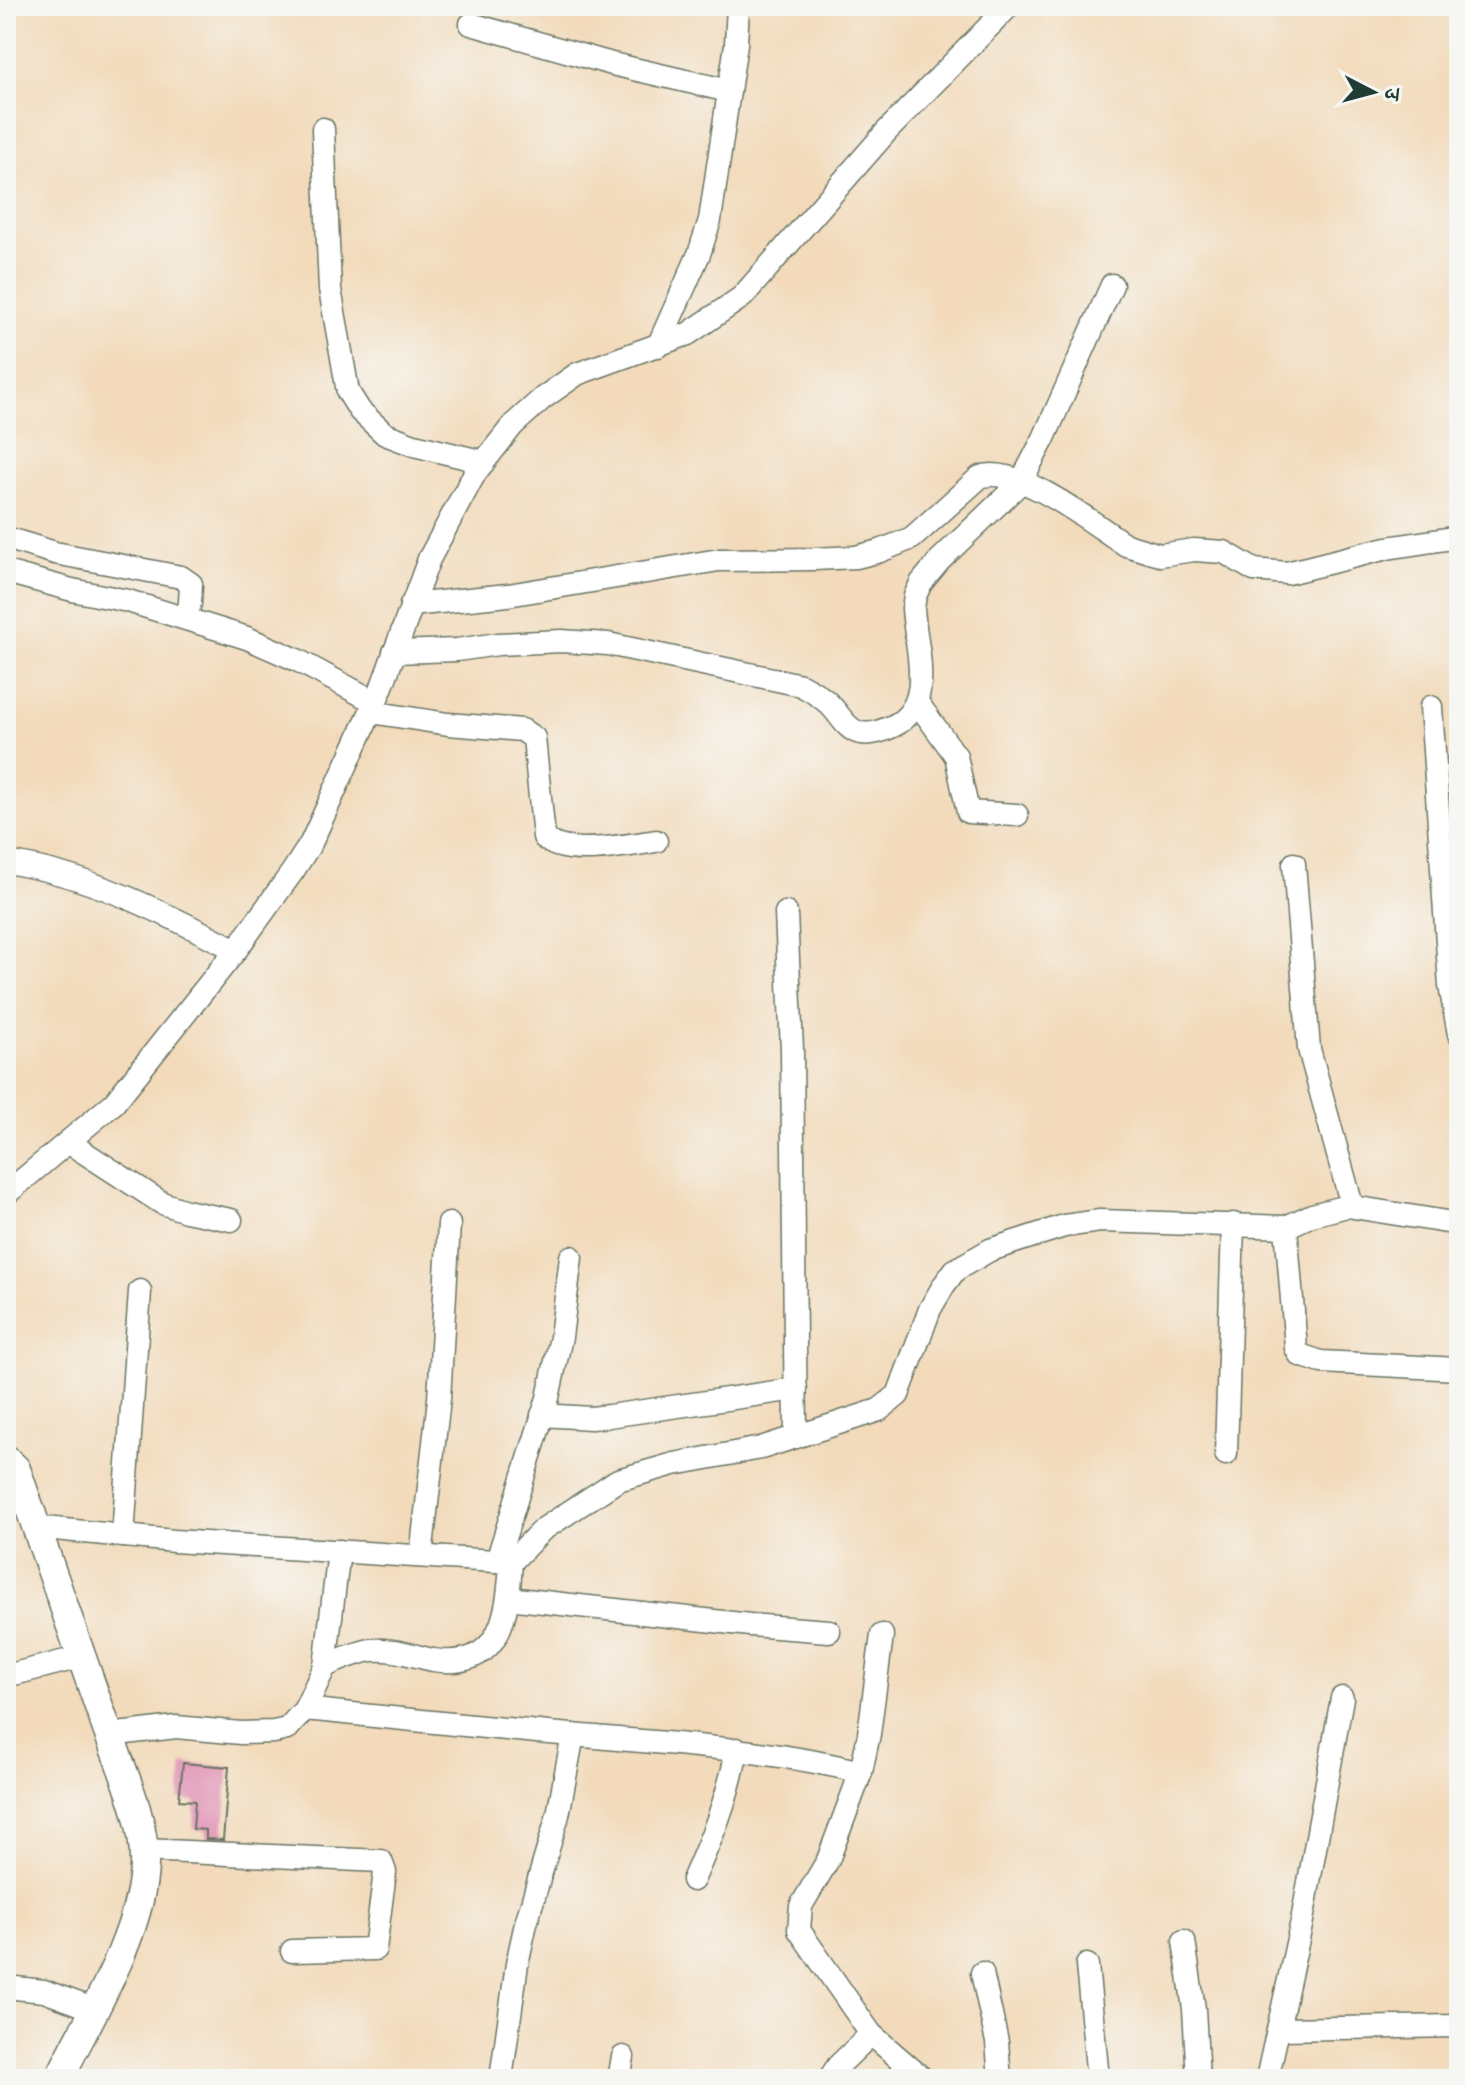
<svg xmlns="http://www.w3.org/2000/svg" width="1465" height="2085" font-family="'Sorts Mill Goudy','Noto Serif Devanagari',serif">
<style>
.building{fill:#e08fb2}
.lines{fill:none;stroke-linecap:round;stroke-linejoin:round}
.minor-casing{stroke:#697463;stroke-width:25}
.major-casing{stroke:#697463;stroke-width:31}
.minor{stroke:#fff;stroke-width:22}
.major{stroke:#fff;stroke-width:28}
</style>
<rect width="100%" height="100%" fill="#f6f6f2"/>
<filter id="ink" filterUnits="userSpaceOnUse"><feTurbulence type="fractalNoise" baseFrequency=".0125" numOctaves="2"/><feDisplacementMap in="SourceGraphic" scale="16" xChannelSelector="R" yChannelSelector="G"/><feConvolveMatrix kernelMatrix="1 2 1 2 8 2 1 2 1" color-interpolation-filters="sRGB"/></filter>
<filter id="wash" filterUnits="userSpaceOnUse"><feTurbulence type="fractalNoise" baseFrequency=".006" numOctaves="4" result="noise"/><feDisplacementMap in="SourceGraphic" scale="32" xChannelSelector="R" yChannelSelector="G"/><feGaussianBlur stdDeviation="1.8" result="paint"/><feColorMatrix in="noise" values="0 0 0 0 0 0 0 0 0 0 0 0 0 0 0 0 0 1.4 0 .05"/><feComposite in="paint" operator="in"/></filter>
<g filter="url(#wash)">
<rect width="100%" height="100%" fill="#f2daba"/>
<g id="blocks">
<!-- building -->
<polygon class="building" points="183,1763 229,1767 223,1840 206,1839 206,1830 193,1829 195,1801 179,1800"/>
</g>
</g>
<g filter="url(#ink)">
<use href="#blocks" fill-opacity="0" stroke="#697463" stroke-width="2"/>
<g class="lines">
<defs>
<g id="minor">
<polyline points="471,24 612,64 729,91"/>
<polyline points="323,129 330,289 348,392 360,411 385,434 414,445 484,462"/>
<polyline points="658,346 699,254 710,220 736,44 738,6"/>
<polyline points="6,538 55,553 181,577 191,584 190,603 186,618"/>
<polyline points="6,572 72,590 128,601 247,638 297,660 375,702"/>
<path d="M411 605 508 595 719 560 814 559 856 557 880 551 912 538 980 477C1017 463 1095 525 1126 545L1160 555 1194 550 1224 552 1254 570 1287 573 1387 548 1459 537"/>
<path d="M394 652 457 650 498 644 561 641 608 644 801 685C812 691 823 697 831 706 840 715 845 727 857 732 870 736 882 731 893 726 937 705 915 647 913 608L915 596 921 583 940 560 1021 482 1044 438 1112 285"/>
<polyline points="917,702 956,756 968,812 1017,815"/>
<polyline points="1431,707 1450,986 1459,1034"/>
<path d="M371 712 448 724 522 730 534 738 544 837C562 859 630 845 656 841"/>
<path d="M6 862C88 874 163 912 236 950"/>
<polyline points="1294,864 1309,1049 1352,1206"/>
<polyline points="786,913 792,1050 796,1437"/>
<polyline points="68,1142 162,1203 186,1211 231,1220"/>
<polyline points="6,1194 114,1103 236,950 293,871 311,843 381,689 429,559 475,473 513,425 543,398 577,374 688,334 742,297 887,131 1009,6"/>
<polyline points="1286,1227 1296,1348 1300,1355 1321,1362 1459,1369"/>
<polyline points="542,1415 591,1418 609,1416 796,1389"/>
<polyline points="1226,1454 1233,1224"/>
<path d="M35 1527 174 1541 511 1562C508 1614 502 1670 433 1660 414 1656 392 1648 372 1650 356 1652 340 1660 325 1666"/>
<polyline points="123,1536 140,1291"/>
<polyline points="421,1556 439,1399 449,1224"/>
<polyline points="497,1561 548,1398 561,1337 571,1257"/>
<polyline points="511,1562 542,1530 618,1480 674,1464 761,1448 879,1410 898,1395 930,1309 944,1285 955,1270 990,1250 1064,1226 1100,1221 1286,1227 1312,1215 1347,1206 1459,1224"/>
<polyline points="508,1598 750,1625 829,1631"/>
<polyline points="882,1635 869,1734 861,1772 828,1860 801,1906 799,1930 871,2034 923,2079"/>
<polyline points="6,1676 81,1657"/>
<polyline points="305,1709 325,1666 339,1551"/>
<path d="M109 1735 176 1727 241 1733 274 1732 287 1729 305 1709C402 1719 498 1729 596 1737 685 1745 774 1750 861 1772"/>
<polyline points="144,1850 381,1861 385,1872 375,1949 292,1951"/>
<path d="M693 1880C712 1837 729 1796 737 1749"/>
<polyline points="1184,1941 1194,2009 1198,2079"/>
<polyline points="1087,1965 1098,2079"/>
<polyline points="982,1973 997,2042 1000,2079"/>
<polyline points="6,1987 44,1991 93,2009"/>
<polyline points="1279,2029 1459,2026"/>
<polyline points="501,2079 517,1964 526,1923 558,1815 573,1735"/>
<polyline points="619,2079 623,2057"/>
<polyline points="829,2079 838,2066 871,2034"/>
<polyline points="1267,2079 1302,1921 1342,1698"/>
</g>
<path id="major" d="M6 1459 16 1469C45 1553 74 1637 104 1721 120 1767 146 1817 144 1866 141 1935 89 2017 59 2079"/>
</defs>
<!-- minor casing -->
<use href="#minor" class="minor-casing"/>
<!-- major casing -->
<use href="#major" class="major-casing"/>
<!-- minor -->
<use href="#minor" class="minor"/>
<!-- major -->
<use href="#major" class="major"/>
</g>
</g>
<!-- margin -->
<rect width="1465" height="2085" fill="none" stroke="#f6f6f2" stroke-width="32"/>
<!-- north arrow -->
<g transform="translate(1373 92) rotate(96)" stroke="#f6f6f2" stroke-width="6" paint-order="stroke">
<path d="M0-6L14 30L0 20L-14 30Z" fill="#1f3d34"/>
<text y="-12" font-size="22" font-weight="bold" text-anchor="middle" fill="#1f3d34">उ</text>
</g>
</svg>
